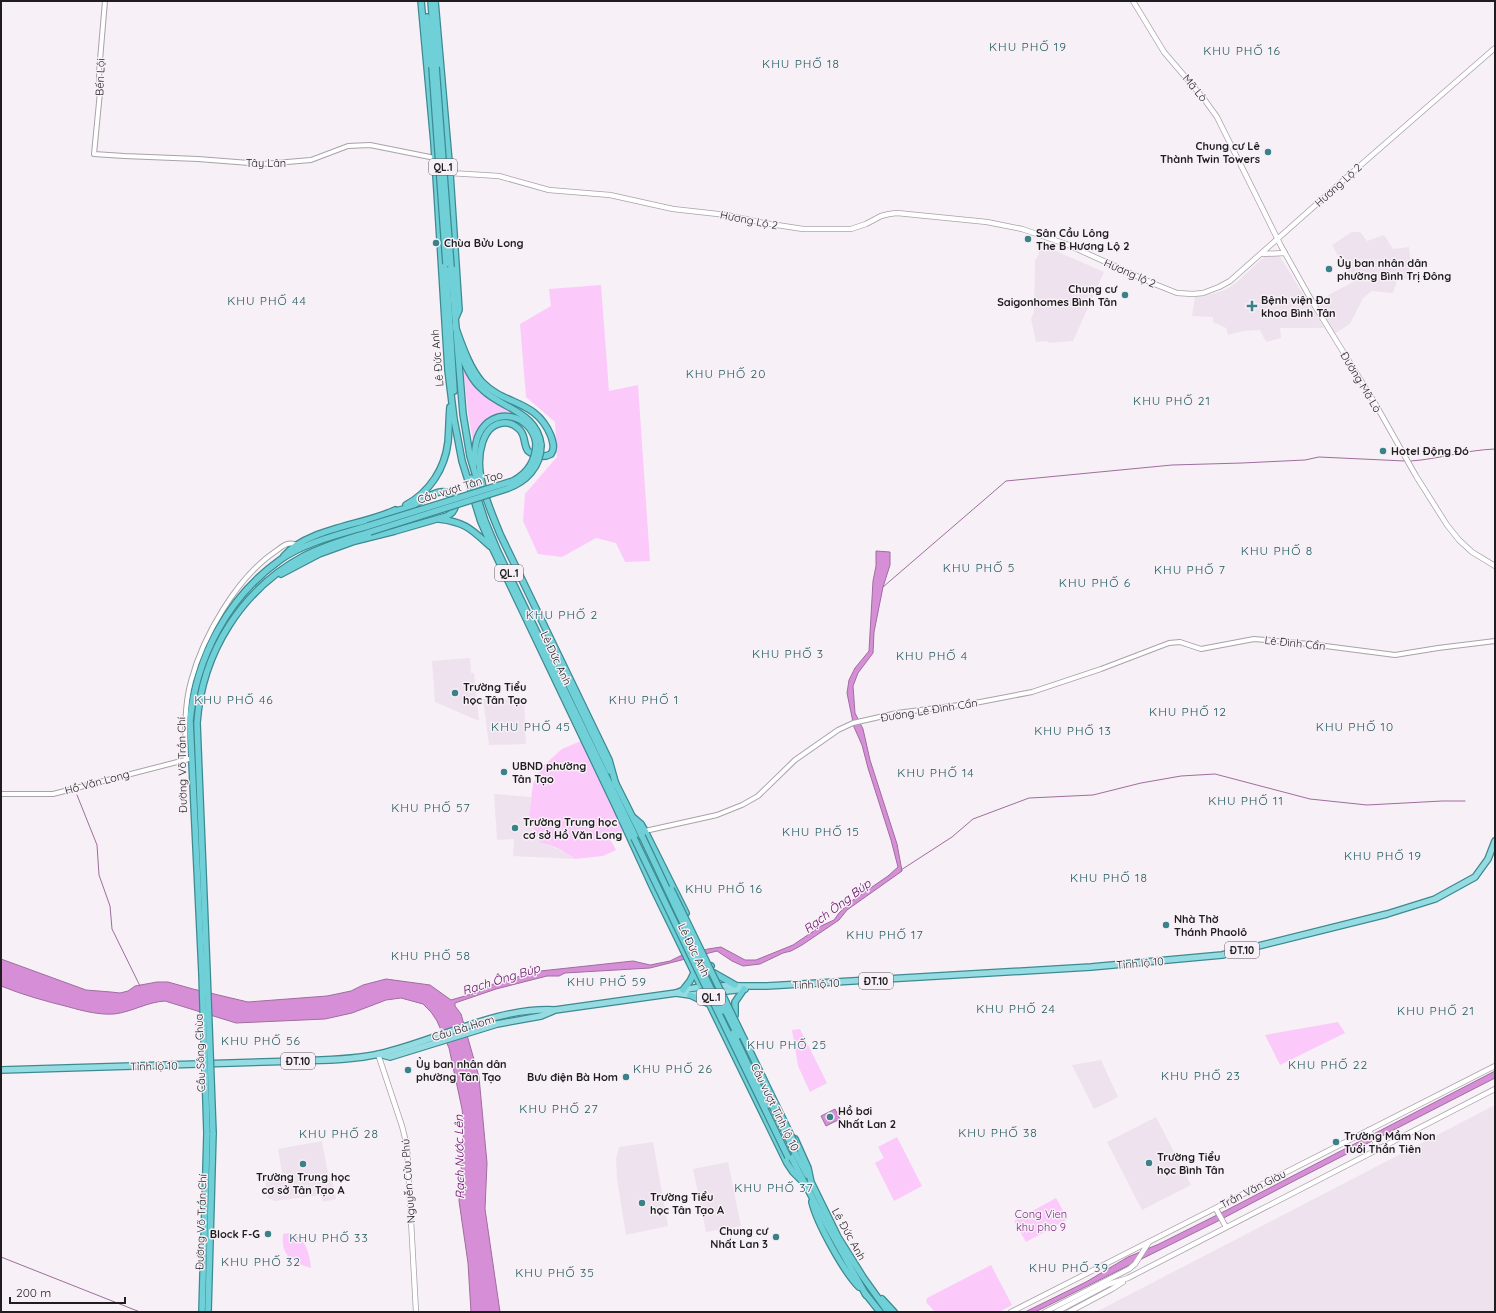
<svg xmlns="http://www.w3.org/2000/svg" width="1496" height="1313" font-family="Quicksand,sans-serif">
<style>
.built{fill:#eee2ee}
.green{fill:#fbcafb}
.water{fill:#d68fd6;stroke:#9f6d9f}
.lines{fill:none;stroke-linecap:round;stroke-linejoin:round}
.stream{stroke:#9f6d9f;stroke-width:1}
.tertiary-casing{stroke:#a8a3a8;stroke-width:6}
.secondary-casing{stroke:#a8a3a8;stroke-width:6}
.primary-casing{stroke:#3d8a91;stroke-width:8}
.trunk-casing{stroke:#3d8a91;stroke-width:8}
.tertiary{stroke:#fff;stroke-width:4}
.secondary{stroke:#fff;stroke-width:4.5}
.primary{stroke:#94dce2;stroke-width:5.5}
.trunk{stroke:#70d0d8;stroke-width:5.5}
.trunk-bridge-casing{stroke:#3d8a91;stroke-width:8;stroke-linecap:butt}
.trunk-bridge{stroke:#70d0d8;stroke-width:5.5}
.poi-dot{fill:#3a8288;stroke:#f7f0f6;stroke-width:1.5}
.labels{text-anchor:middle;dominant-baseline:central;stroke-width:3;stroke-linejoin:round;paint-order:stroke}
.shield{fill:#f7f0f6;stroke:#605c60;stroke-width:1}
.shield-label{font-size:10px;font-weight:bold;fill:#1f1d1f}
.street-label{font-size:11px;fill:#1f1d1f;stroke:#f7f0f6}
.poi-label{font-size:11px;font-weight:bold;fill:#1f1d1f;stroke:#f7f0f6;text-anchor:start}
.park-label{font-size:11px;fill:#822f84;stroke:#f7f0f6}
.neighbourhood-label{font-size:12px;letter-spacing:1px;fill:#215b60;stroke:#f7f0f6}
.water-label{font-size:12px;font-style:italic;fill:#5e0261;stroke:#f7f0f6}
</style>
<rect width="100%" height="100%" fill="#f7f0f6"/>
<!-- built -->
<g class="built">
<polygon points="1352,232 1360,232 1367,241 1384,235 1393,249 1409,247 1412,279 1397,280 1393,293 1372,291 1363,298 1350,324 1334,334 1315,302 1353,282 1332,245"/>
<polygon points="1040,244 1104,272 1073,341 1049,343 1047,341 1036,342 1031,319 1034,312 1035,261 1038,256"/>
<polygon points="1279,255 1324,328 1280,328 1281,338 1266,342 1260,330 1243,331 1228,335 1226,328 1213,322 1213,317 1192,316 1195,297 1216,293 1227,289 1237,282 1265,256"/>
<polygon points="470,658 471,673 474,673 479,721 435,702 432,661"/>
<polygon points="524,698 526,744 489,745 483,699"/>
<polygon points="494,794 531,797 529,816 540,843 547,844 566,853 575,859 513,856 514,839 497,840"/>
<polygon points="1101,1060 1118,1097 1094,1109 1072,1065"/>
<polygon points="1495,1105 1495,1312 1096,1312"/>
<polygon points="1156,1117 1191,1185 1142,1210 1107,1142"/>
<polygon points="322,1141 329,1179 332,1179 336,1199 323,1202 321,1195 275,1201 268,1198 265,1182 283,1178 278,1149"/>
<polygon points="653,1142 668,1226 626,1235 617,1179 616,1159 619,1147"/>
<polygon points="728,1162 741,1226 706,1232 693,1169"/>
</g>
<!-- green -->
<g class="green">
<polygon points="601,285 609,391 638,385 650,561 625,562 616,543 596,538 562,557 538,554 523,521 525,494 557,457 555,422 526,397 520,324 551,306 549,289"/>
<path d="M463 369C467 376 472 384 478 390 492 404 512 411 528 423L524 420C499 418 482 411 473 441L468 413Z"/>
<path d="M581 741 624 831 610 839 616 850 603 856 575 859C565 852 553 844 540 843L529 816 533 784 542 767 562 749Z"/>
<polygon points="1338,1022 1345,1033 1280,1065 1265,1035"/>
<polygon points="800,1029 827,1083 810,1092 798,1066 792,1030"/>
<polygon points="897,1137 922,1186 894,1201 875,1163 884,1158 878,1147"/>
<polygon points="1056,1198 1068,1219 1026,1242 1014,1221"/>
<path d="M288 1233C306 1237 309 1252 311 1268 291 1262 281 1256 283 1234Z"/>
<polygon points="991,1265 1012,1305 999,1312 935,1312 926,1302 927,1298"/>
</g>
<!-- water -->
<g class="water">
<path d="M876 551 890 552V565L883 587 874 632 873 653 858 673 853 686 855 713 863 729 870 760 897 844 902 871 847 910 839 920 802 945 791 951 783 953 760 964 743 966 732 961 717 951 650 968 565 973 559 976H547L496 989 455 1003V1006L461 1014 479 1077 487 1163 485 1209 500 1312H471L468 1263 459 1201 464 1126 462 1109 449 1048 437 1021 431 1012 423 1004 401 998 386 1000 352 1013 325 1019 236 1023 165 1001C147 1002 132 1012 114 1014 99 1015 83 1011 69 1007 45 1001 23 995 1 986V959L86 990 111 992 120 993 128 991 135 986 157 982H168L193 989 248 1002 327 996 351 991 363 985 386 979 430 985 451 1000 475 993 493 984H498L531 972 633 961 650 965 670 961 680 956 708 949 721 947 745 960H756L793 945 821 926 834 920 839 913 853 900 888 876 898 867 891 840 868 768 862 745 854 727 847 693 849 680 855 668 869 651 873 581 876 566Z"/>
<polygon points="1495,1071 1495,1078 1292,1182 1216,1222 1035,1312 1025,1312 1086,1282 1128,1257 1159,1244 1225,1211"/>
<polygon points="835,1109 840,1119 826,1126 821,1116"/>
</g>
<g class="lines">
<!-- stream -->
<g class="stream">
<path d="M1411 461C1439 459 1466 450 1495 449"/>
<polyline points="883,587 1006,481 1172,465 1242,463 1305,460 1319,457 1405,461"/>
<polyline points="77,795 97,845 99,875 110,906 112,929 140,986"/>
<polyline points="901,870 952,837 973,819 1029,798 1093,795 1141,783 1181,776 1215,774 1310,799 1367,805 1442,801 1465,801"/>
<polyline points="1,1257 140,1312"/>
</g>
<defs>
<g id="tertiary">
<polyline points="105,1 99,72 100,92 94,154 124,156 198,159 263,164 311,160 348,146 370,145 435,158"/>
<path d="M186 759C185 733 184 706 191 681 203 636 237 577 276 551 283 546 288 541 297 545"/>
<polyline points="1,794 53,794 189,759"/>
<polyline points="645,831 717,815 742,805 758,796 795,760 838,730 853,723 897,713 975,703 1032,692 1101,669 1169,643 1180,642 1201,649 1254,639 1310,644 1395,655 1438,648 1495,641"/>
</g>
<g id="secondary">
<polyline points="1133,1 1164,52 1204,99 1217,117 1281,246 1313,303 1376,405 1416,476 1447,525 1459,540 1472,552 1495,566"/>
<polyline points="450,173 499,176 549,190 610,195 673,209 727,215 764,223 803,229 851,229 866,224 881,216 889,214 897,213 987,222 1022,229 1066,244 1152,283 1177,293 1193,294 1203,293 1219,287 1230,281 1355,170 1495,48"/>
<polyline points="1262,254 1285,253"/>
<polyline points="378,1054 402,1126 407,1146 416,1312"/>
<polyline points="1369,1130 1378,1148"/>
<polyline points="1216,1209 1226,1227"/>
<polyline points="1011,1312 1495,1066"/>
<polyline points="1045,1312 1129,1269 1135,1264 1149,1242"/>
<polyline points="1056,1312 1109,1284 1128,1278 1495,1089"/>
<polyline points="1069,1312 1112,1289 1123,1282"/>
</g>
<g id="primary">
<polyline points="676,993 690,995 745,989"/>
<polyline points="379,1054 390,1057 497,1024 541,1016 553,1011"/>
<path d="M1 1070 298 1061C324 1060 353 1060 379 1054 437 1041 495 1007 555 1010L676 993C702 982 739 987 767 986L1091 967 1222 955 1387 914 1435 899 1475 877 1488 859 1495 841"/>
</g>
<g id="trunk">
<polyline points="421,1 434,143 448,370 454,419 462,461 481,522 492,547 616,807 654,890 787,1163 793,1172 806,1185"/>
<polyline points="431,1 436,67"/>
<polyline points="435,1 450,173 459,310 456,317"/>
<polyline points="427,17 432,67"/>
<polyline points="446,264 454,391"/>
<polyline points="451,267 463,414 470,456 480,490"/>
<path d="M455 326C462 345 469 367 482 382 505 406 536 399 551 436 553 443 555 448 551 454 544 458 534 456 528 451 523 444 526 435 519 429 514 424 508 422 502 423 481 426 478 456 480 472 483 494 492 514 500 534L609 760 616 785"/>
<path d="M460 351C465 365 471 380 483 390 503 409 537 412 541 445"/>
<path d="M474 465C475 455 474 443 479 434 492 406 531 413 536 443"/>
<polyline points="471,478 485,521 498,552 636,838"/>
<path d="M406 505C430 492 445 468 448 442 449 430 449 418 450 407"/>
<path d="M439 519C465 522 471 529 490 546"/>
<path d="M284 556C306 529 364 525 395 510"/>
<path d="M281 574 319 554 355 541 395 531 447 516C451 514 454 512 455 507 456 504 455 499 452 496 441 484 423 501 412 506 406 509 398 510 392 512"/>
<polyline points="551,647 610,771"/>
<polyline points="615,782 642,836"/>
<polyline points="634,818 641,824 645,831 686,913"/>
<path d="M207 972 197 723C202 652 242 589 304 556 325 545 348 539 370 532"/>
<path d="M202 973 190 721C196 657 228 597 280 560 303 543 341 534 368 526"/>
<polyline points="714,973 735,985"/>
<polyline points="683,990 690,981 694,973 703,972 711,966"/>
<polyline points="690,995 709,1004"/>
<polyline points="735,1015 735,1002 744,989"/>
<polyline points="795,1139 808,1168 811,1182 838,1237 863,1277 888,1312"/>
<polyline points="795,1153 807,1175"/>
<polyline points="790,1155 824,1220 866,1295"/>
<path d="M812 1202C817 1223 844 1272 859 1287"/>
<polyline points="865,1293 880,1312"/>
<polyline points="882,1299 894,1312"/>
<polyline points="202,1312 207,1133"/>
<polyline points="208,1312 213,1133"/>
</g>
</defs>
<!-- tertiary casing -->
<use href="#tertiary" class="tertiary-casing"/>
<!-- secondary casing -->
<use href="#secondary" class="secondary-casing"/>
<!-- primary casing -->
<use href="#primary" class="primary-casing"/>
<!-- trunk casing -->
<use href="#trunk" class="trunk-casing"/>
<!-- tertiary -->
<use href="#tertiary" class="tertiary"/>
<!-- secondary -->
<use href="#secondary" class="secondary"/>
<!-- primary -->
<use href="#primary" class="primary"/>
<!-- trunk -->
<use href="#trunk" class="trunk"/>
<defs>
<g id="trunk-bridge">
<polyline points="432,67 446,264"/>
<polyline points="436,67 451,267"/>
<path d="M368 526 513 481C528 473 536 460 536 443"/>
<path d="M370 532 506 489C526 482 541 467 541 445"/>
<polyline points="642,836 700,959"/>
<polyline points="634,838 788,1157"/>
<polyline points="671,889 795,1144"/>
<polyline points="690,946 722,1011"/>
<polyline points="207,972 213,1133"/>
<polyline points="202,973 207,1133"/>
<polyline points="723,1006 738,1036"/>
<polyline points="733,1033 767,1105"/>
<polyline points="768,1097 795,1153"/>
</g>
</defs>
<!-- trunk-bridge casing -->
<use href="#trunk-bridge" class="trunk-bridge-casing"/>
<!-- trunk-bridge -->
<use href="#trunk-bridge" class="trunk-bridge"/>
</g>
<!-- markers -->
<g class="poi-dot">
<circle cx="1268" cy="152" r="4"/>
<circle cx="1028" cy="239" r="4"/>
<circle cx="436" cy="243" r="4"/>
<circle cx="1329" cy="269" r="4"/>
<circle cx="1125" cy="295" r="4"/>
<path d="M1250 300h4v4h4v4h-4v4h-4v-4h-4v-4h4z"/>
<circle cx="1383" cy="451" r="4"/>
<circle cx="455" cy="693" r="4"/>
<circle cx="504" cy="772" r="4"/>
<circle cx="515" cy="828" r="4"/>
<circle cx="1166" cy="925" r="4"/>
<circle cx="408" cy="1070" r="4"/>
<circle cx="626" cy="1077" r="4"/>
<circle cx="830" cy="1117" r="4"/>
<circle cx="1336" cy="1142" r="4"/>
<circle cx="1149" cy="1163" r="4"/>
<circle cx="303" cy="1164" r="4"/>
<circle cx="642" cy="1203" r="4"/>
<circle cx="268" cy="1234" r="4"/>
<circle cx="776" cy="1237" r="4"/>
</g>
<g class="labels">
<!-- shield labels -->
<g class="shield">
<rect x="429" y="159" width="28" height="16" rx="3"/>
<rect x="495" y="565" width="28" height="16" rx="3"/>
<rect x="1225" y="942" width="34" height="16" rx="3"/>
<rect x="859" y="973" width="34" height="16" rx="3"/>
<rect x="697" y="989" width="28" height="16" rx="3"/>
<rect x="281" y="1053" width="34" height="16" rx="3"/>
</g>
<g class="shield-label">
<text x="443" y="167">QL.1</text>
<text x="509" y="573">QL.1</text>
<text x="1242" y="950">ĐT.10</text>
<text x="876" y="981">ĐT.10</text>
<text x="711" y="997">QL.1</text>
<text x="298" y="1061">ĐT.10</text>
</g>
<!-- street labels -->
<g class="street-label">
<text transform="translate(100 77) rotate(-88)">Bến Lội</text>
<text transform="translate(1195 88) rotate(50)">Mã Lò</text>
<text x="266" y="163">Tây Lân</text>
<text transform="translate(1338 185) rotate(-42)">Hương Lộ 2</text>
<text transform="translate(749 220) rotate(11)">Hương Lộ 2</text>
<text transform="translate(1130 273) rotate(24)">Hương lộ 2</text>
<text transform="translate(437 358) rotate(-95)">Lê Đức Anh</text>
<text transform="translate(1361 382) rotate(59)">Đường Mã Lò</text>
<text transform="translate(460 487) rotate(-17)">Cầu vượt Tân Tạo</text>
<text transform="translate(1295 643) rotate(6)">Lê Đình Cẩn</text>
<text transform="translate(556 658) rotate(65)">Lê Đức Anh</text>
<text transform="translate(929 710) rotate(-9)">Đường Lê Đình Cẩn</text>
<text transform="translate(182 765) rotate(-91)">Đường Võ Trần Chí</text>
<text transform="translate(97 782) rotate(-15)">Hồ Văn Long</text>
<text transform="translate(694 950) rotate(64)">Lê Đức Anh</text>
<text transform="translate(1140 963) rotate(-5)">Tỉnh lộ 10</text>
<text transform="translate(816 984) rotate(-3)">Tỉnh lộ 10</text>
<text transform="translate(463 1028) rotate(-17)">Cầu Bà Hom</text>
<text transform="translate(200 1053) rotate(-92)">Cầu Sông Chùa</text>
<text transform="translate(154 1066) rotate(-1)">Tỉnh lộ 10</text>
<text transform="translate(775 1107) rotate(64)">Cầu vượt Tỉnh lộ 10</text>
<text transform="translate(408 1181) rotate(-94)">Nguyễn Cửu Phú</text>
<text transform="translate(1253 1189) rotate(-27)">Trần Văn Giàu</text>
<text transform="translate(201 1222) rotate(-88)">Đường Võ Trần Chí</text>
<text transform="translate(849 1234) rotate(61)">Lê Đức Anh</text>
</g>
<!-- poi labels -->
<g class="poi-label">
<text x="1260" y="146" text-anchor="end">Chung cư Lê<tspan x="1260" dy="13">Thành Twin Towers</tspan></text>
<text x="1036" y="233">Sân Cầu Lông<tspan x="1036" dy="13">The B Hương Lộ 2</tspan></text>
<text x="444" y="243">Chùa Bửu Long</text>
<text x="1337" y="263">Ủy ban nhân dân<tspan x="1337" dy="13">phường Bình Trị Đông</tspan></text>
<text x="1117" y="289" text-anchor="end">Chung cư<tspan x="1117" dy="13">Saigonhomes Bình Tân</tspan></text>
<text x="1261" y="300">Bệnh viện Đa<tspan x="1261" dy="13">khoa Bình Tân</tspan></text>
<text x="1391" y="451">Hotel Động Đó</text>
<text x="463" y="687">Trường Tiểu<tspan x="463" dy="13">học Tân Tạo</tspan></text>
<text x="512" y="766">UBND phường<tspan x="512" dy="13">Tân Tạo</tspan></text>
<text x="523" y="822">Trường Trung học<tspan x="523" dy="13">cơ sở Hồ Văn Long</tspan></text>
<text x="1174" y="919">Nhà Thờ<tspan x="1174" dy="13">Thánh Phaolô</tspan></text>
<text x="416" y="1064">Ủy ban nhân dân<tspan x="416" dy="13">phường Tân Tạo</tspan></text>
<text x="618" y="1077" text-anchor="end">Bưu điện Bà Hom</text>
<text x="838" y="1111">Hồ bơi<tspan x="838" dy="13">Nhất Lan 2</tspan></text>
<text x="1344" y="1136">Trường Mầm Non<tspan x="1344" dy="13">Tuổi Thần Tiên</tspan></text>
<text x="1157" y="1157">Trường Tiểu<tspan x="1157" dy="13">học Bình Tân</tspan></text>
<text x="303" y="1177" text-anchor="middle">Trường Trung học<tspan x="303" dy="13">cơ sở Tân Tạo A</tspan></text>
<text x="650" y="1197">Trường Tiểu<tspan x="650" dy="13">học Tân Tạo A</tspan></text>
<text x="768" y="1231" text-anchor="end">Chung cư<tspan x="768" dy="13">Nhất Lan 3</tspan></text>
<text x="260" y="1234" text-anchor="end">Block F-G</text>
</g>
<!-- park labels -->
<g class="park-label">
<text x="1041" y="1214">Cong Vien<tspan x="1041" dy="13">khu pho 9</tspan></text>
</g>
<!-- neighbourhood labels -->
<g class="neighbourhood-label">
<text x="1028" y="46">KHU PHỐ 19</text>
<text x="1242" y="50">KHU PHỐ 16</text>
<text x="801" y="63">KHU PHỐ 18</text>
<text x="267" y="300">KHU PHỐ 44</text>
<text x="726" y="373">KHU PHỐ 20</text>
<text x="1172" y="400">KHU PHỐ 21</text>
<text x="1277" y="550">KHU PHỐ 8</text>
<text x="979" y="567">KHU PHỐ 5</text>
<text x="1190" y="569">KHU PHỐ 7</text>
<text x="1095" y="582">KHU PHỐ 6</text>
<text x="562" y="614">KHU PHỐ 2</text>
<text x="788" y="653">KHU PHỐ 3</text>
<text x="932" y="655">KHU PHỐ 4</text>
<text x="234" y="699">KHU PHỐ 46</text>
<text x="644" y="699">KHU PHỐ 1</text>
<text x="1188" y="711">KHU PHỐ 12</text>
<text x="531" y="726">KHU PHỐ 45</text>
<text x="1355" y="726">KHU PHỐ 10</text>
<text x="1073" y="730">KHU PHỐ 13</text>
<text x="936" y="772">KHU PHỐ 14</text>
<text x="1246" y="800">KHU PHỐ 11</text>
<text x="431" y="807">KHU PHỐ 57</text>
<text x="821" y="831">KHU PHỐ 15</text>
<text x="1383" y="855">KHU PHỐ 19</text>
<text x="1109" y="877">KHU PHỐ 18</text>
<text x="724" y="888">KHU PHỐ 16</text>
<text x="885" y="934">KHU PHỐ 17</text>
<text x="431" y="955">KHU PHỐ 58</text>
<text x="607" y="981">KHU PHỐ 59</text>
<text x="1016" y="1008">KHU PHỐ 24</text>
<text x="1436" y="1010">KHU PHỐ 21</text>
<text x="261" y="1040">KHU PHỐ 56</text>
<text x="787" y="1044">KHU PHỐ 25</text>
<text x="1328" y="1064">KHU PHỐ 22</text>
<text x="673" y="1068">KHU PHỐ 26</text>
<text x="1201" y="1075">KHU PHỐ 23</text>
<text x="559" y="1108">KHU PHỐ 27</text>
<text x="998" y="1132">KHU PHỐ 38</text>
<text x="339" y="1133">KHU PHỐ 28</text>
<text x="774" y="1187">KHU PHỐ 37</text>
<text x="329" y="1237">KHU PHỐ 33</text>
<text x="261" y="1261">KHU PHỐ 32</text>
<text x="1069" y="1267">KHU PHỐ 39</text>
<text x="555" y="1272">KHU PHỐ 35</text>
</g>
<!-- water labels -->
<g class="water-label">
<text transform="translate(837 906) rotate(-37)">Rạch Ông Búp</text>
<text transform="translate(501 979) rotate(-17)">Rạch Ông Búp</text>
<text transform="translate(459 1157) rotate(-91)">Rạch Nước Lên</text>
</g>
</g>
<!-- border -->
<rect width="1496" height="1313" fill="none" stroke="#1f1d1f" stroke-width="4"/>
<!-- scale -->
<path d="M10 1297v6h115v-6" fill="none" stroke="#1f1d1f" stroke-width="2"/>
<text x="16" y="1297" font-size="12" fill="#1f1d1f" stroke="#f7f0f6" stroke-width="3" paint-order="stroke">200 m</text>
</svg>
